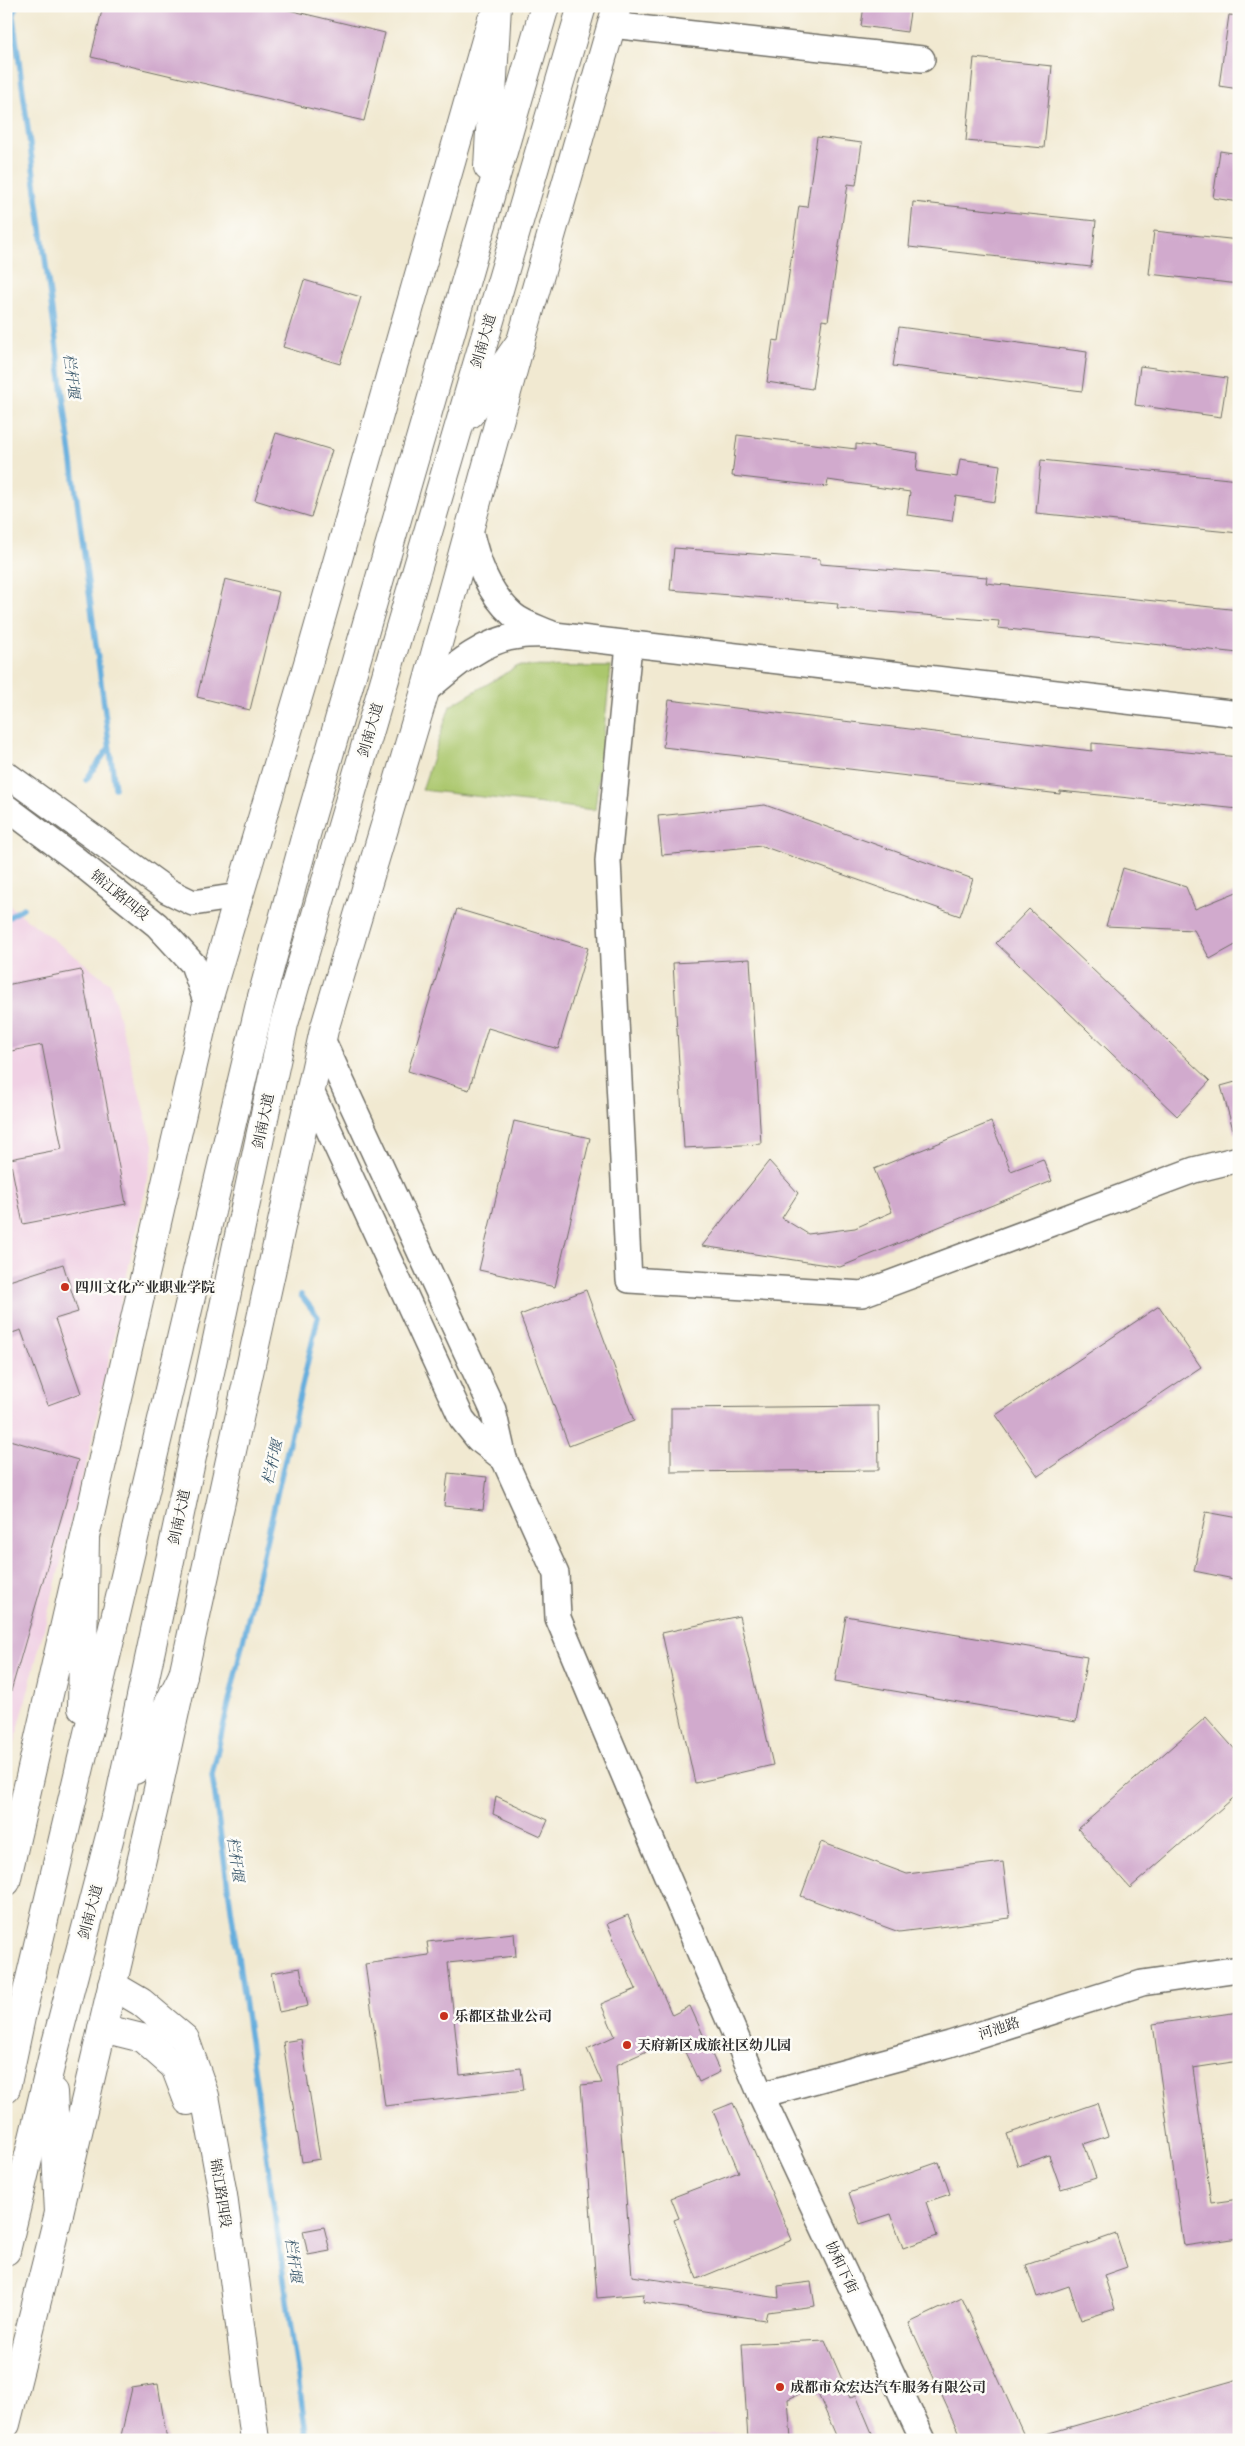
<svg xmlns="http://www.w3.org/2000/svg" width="1245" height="2446" font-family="'Libre Caslon Text','Noto Serif SC',serif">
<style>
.built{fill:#f0d0e4}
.green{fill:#abc76d;stroke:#6b794c}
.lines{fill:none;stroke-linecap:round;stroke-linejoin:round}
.stream{stroke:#66aedd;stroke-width:5.5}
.building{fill:#d1aacd}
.minor-casing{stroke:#706e65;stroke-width:28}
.major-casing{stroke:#706e65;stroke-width:30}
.highway-casing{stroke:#706e65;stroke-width:30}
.minor{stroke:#fff;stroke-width:25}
.major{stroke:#fff;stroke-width:28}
.highway{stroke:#fff;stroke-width:28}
.poi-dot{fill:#c8321e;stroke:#fdfcf7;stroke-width:2}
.labels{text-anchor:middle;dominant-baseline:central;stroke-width:5;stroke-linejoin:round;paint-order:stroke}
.street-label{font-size:14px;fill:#2b2b2b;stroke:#fdfcf7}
.poi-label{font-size:14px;font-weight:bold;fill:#2b2b2b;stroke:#fdfcf7;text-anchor:start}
.water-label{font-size:15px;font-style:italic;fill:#435f72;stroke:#fdfcf7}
</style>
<rect width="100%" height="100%" fill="#fdfcf7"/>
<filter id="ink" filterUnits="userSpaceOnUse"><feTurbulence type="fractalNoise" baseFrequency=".02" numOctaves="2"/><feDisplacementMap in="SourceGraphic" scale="10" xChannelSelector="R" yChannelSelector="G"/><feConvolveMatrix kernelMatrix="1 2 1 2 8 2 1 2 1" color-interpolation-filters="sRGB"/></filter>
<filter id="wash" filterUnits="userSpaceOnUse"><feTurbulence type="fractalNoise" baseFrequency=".0096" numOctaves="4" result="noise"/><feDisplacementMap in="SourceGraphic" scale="20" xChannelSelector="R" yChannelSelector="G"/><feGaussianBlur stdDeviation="1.12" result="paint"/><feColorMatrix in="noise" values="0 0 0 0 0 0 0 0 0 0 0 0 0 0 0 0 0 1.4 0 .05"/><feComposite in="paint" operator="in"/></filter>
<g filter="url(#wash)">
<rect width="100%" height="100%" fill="#f1e9d1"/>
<!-- built -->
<g class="built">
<polygon points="6,903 110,983 154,1148 90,1448 7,1774"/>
<polygon points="732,2432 735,2440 658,2440"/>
</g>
<!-- green -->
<polygon class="green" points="518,666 611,667 595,810 422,790 450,706"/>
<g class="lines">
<!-- stream -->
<g class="stream">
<polyline points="16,6 13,16 115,788"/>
<polyline points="86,780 108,749"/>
<polyline points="6,919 23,908"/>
<polyline points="301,1295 318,1317 212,1775 307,2440"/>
</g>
</g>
<g id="blocks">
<!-- building -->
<g class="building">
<polygon points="103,6 272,6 385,33 364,121 91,57"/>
<polygon points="864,6 911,6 907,32 861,26"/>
<polygon points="1229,15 1239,16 1239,89 1219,86"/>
<polygon points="974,58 1052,66 1044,148 966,141"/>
<polygon points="817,137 862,143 856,185 848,184 828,321 822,320 812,389 767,382 773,340 779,341 799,206 807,207"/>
<polygon points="1220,151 1239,154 1239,202 1213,198"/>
<polygon points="913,202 1096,221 1091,267 909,247"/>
<polygon points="1154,231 1239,240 1239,284 1149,274"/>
<polygon points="304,280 361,297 340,364 283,347"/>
<polygon points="899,327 1087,352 1082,391 893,366"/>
<polygon points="1140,366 1227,378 1221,417 1135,405"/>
<polygon points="276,433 332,450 311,517 255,500"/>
<polygon points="737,435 856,449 856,444 918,453 916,471 957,477 960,459 1000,465 995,502 956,496 952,521 907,515 910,492 828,480 827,487 732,476"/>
<polygon points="1041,460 1239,480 1239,533 1036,513"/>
<polygon points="674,548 820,559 820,564 987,577 986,583 1239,610 1239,653 998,628 999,621 837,608 838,604 670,590"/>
<polygon points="225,579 279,592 250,710 197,697"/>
<polygon points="669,700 1092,751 1092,743 1239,757 1239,809 1060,791 1060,794 663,747"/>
<polygon points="765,805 973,879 960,916 762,846 662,855 658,816"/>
<polygon points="1123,868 1186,887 1195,909 1239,891 1239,943 1210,959 1194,930 1106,926"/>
<polygon points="457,909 588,948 558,1049 488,1028 469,1090 408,1071"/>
<polygon points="1029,909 1210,1081 1177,1116 996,943"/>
<polygon points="750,959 761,1144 684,1148 673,963"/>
<polygon points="81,970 126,1204 23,1224 10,1159 62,1149 42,1045 6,1052 6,985"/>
<polygon points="1239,1081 1239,1133 1234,1133 1221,1086"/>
<polygon points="514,1121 590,1138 555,1287 479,1270"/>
<polygon points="991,1122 1011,1171 1043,1159 1052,1181 840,1267 702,1246 769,1161 798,1193 782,1218 808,1234 855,1228 892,1212 874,1169"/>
<polygon points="63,1264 78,1312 55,1319 81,1393 48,1405 21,1330 6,1335 6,1282"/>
<polygon points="586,1290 634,1421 569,1446 520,1315"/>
<polygon points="1159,1306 1201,1367 1038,1476 996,1415"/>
<polygon points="878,1406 879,1470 671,1472 671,1408"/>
<polygon points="6,1439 78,1460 11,1691 6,1690"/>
<polygon points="448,1473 487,1477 483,1510 444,1506"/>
<polygon points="1206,1512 1239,1518 1239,1580 1194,1571"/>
<polygon points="739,1616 773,1765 695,1783 662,1633"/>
<polygon points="846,1616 1087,1657 1076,1722 835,1681"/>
<polygon points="1206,1717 1239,1754 1239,1793 1130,1888 1078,1829"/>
<polygon points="496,1796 548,1820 541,1836 493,1814"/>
<polygon points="821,1842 907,1874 1003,1862 1010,1918 899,1932 801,1896"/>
<polygon points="628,1915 672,2015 690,2006 720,2072 699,2082 678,2037 616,2065 632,2276 779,2298 778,2286 811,2282 815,2306 767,2312 765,2320 643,2302 644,2294 597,2298 581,2085 602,2083 587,2049 615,2036 601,2004 636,1989 607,1924"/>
<polygon points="514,1933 516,1956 448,1963 460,2075 521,2068 524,2090 385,2106 365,1964 429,1955 427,1942"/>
<polygon points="300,1968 308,2006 279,2012 271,1973"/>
<polygon points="1239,2012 1239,2061 1193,2068 1211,2203 1239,2199 1239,2238 1184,2246 1153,2024"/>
<polygon points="301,2039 320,2159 302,2162 283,2042"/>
<polygon points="733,2103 792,2240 697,2279 674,2220 679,2218 671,2198 739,2172 713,2111"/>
<polygon points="1097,2103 1108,2136 1084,2144 1096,2178 1061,2189 1049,2155 1018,2166 1007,2134"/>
<polygon points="939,2162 950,2194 926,2202 937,2236 903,2248 891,2214 860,2224 849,2193"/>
<polygon points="324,2227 330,2251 308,2255 303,2231"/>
<polygon points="1116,2234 1127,2267 1104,2275 1115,2309 1081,2320 1069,2286 1037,2297 1026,2265"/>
<polygon points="962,2298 1026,2440 962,2440 909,2323"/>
<polygon points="825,2340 850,2398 856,2395 875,2440 838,2440 815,2387 788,2399 791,2440 748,2440 742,2344"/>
<polygon points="1239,2379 1239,2440 1043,2440 1042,2435"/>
<polygon points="158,2384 167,2440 120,2440 132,2388"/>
</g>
</g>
</g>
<g filter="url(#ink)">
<use href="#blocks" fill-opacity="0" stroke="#706e65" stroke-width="1"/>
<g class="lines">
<defs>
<g id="minor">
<polyline points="611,25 922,59"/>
<polyline points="554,635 1239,714"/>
<polyline points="629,645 608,861 629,1280 862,1294 1194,1170 1239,1159"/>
<path d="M425 691C452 668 482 640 519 636 530 634 543 635 554 635 542 629 523 624 513 615 488 593 477 561 470 530"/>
<polyline points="6,774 168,891 193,903 239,896"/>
<polyline points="6,807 74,858 157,925 193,964 207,1004"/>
<polyline points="311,1091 462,1419 478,1439 504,1459 493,1410 322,1039"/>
<polyline points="504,1459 556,1574 558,1618 646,1827 761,2095 923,2440"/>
<polyline points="761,2095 950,2044 1142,1983 1239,1969"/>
</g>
<g id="major">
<polyline points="6,1882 207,1004 314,643 491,22"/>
<polyline points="112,1985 141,2002 185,2039 205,2096 223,2195 255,2440"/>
<polyline points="102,2028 142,2038 175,2067 188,2101"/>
<polyline points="6,2424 59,2213 155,1803 324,1030 425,691 521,341 617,6"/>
</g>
<g id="highway">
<polyline points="488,167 497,6"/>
<polyline points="470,414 521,341"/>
<polyline points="82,1708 85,1539"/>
<polyline points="135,1770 183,1675"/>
<polyline points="6,2088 21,2017 260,1004 305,838 545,6"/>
<polyline points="53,2092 59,2213"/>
<polyline points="6,2251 52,2059 118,1805 284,1024 582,6"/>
</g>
</defs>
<!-- minor casing -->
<use href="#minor" class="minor-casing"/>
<!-- major casing -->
<use href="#major" class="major-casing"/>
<!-- highway casing -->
<use href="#highway" class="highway-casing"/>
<!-- minor -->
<use href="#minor" class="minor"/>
<!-- major -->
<use href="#major" class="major"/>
<!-- highway -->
<use href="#highway" class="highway"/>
</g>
</g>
<!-- markers -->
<g class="poi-dot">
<circle cx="65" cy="1287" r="5"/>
<circle cx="444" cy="2016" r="5"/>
<circle cx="627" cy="2045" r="5"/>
<circle cx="780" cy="2387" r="5"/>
</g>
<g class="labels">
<!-- street labels -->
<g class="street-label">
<text transform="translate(483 341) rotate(-74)">剑南大道</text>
<text transform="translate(370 730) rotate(-74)">剑南大道</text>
<text transform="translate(120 895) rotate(39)">锦江路四段</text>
<text transform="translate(263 1121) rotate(-78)">剑南大道</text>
<text transform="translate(179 1517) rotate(-78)">剑南大道</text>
<text transform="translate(90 1912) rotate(-75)">剑南大道</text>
<text transform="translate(999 2028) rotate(-18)">河池路</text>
<text transform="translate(221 2193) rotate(81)">锦江路四段</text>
<text transform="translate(842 2267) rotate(65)">协和下街</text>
</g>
<!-- poi labels -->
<g class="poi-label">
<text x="75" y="1287">四川文化产业职业学院</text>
<text x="454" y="2016">乐都区盐业公司</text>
<text x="637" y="2045">天府新区成旅社区幼儿园</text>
<text x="790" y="2387">成都市众宏达汽车服务有限公司</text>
</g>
<!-- water labels -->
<g class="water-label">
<text transform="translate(72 376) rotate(83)">栏杆堰</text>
<text transform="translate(272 1462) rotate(-77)">栏杆堰</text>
<text transform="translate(236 1859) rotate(82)">栏杆堰</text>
<text transform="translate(294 2260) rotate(82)">栏杆堰</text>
</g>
</g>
<!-- margin -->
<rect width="1245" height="2446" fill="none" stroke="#fdfcf7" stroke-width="25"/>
</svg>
